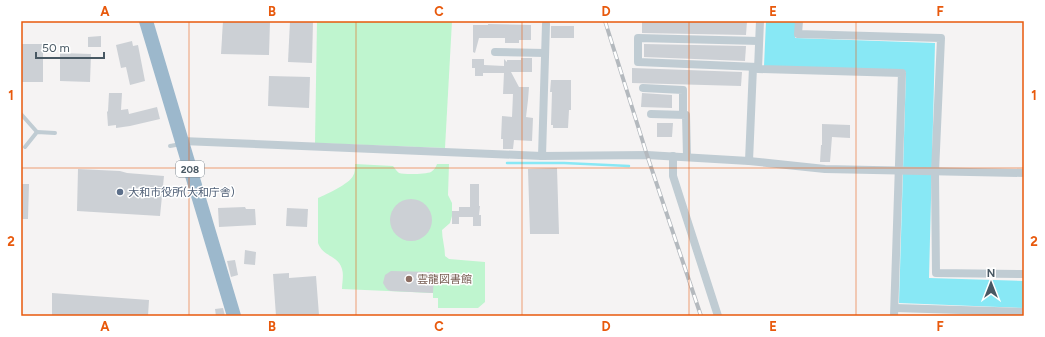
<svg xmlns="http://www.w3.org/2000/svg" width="1045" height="337" font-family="Figtree,'Noto Sans JP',sans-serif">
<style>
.green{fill:#bff5cf}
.water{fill:#88e8f5}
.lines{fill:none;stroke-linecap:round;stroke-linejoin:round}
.stream{stroke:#88e8f5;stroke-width:2.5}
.building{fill:#ccd0d5}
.service{stroke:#c0ccd3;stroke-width:4}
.minor{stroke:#c0ccd3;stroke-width:8}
.trunk{stroke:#9cb8cc;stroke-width:14}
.rail-casing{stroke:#b4b9be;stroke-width:4}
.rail{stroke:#fff;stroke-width:2.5;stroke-dasharray:8;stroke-linecap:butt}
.grid{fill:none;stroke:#e8590c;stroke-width:1;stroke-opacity:0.55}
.service-dot{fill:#5c6f8a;stroke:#fff;stroke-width:1.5}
.education-dot{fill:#8d6e63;stroke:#fff;stroke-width:1.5}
.labels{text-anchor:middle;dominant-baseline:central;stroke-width:3;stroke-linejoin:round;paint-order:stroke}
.shield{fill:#fff;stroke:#7f8a92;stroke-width:1}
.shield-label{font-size:10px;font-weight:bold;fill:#485863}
.service-label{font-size:11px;fill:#4e5e75;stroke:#fff;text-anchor:start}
.education-label{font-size:11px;fill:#785e54;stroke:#fff;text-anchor:start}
.neatline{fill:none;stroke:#e8590c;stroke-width:1.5}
.grid-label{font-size:13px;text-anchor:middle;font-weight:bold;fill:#e8590c}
</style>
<rect width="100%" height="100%" fill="#f5f3f3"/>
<!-- green -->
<g class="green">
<polygon points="317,21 452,21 445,148 315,143"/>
<path d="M355 164 393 166C395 168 396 171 399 173 405 175 427 174 431 172 434 170 436 167 437 164H449L448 195 452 203V216L450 223 442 230C442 239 445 247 445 256L449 259 485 262V302L478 308H438V298H433V293L342 289C342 283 344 275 342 269 338 255 323 257 318 243V198C327 194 349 184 353 176 355 173 355 168 355 164Z"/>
</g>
<!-- water -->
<polygon class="water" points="766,21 795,21 795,38 935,43 929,278 1024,281 1024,308 899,303 906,72 764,66"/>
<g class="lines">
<!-- stream -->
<polyline class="stream" points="507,163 564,163 629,166"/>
</g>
<!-- building -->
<g class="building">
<polygon points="223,21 270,21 269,55 221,54"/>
<polygon points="290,21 313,21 312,63 288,62"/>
<polygon points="642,21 747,21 746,35 642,33"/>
<polygon points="488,24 531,25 531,40 519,40 519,43 505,43 505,38 479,38 475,53 473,52 473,25 488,25"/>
<rect x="551" y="26" width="23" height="12"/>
<polygon points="101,36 101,47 88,47 88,37"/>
<polygon points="132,41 133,46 138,45 145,81 130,85 126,67 121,68 116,45"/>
<rect x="21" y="44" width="22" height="38"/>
<polygon points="644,44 746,46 745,61 644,57"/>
<polygon points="60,53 91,54 90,82 60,81"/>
<polygon points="521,58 532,58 532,72 511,72 519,87 529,87 528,100 526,117 533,118 532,141 514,140 513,149 503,149 503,139 501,139 502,116 512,117 513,94 503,94 504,73 483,73 483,76 475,76 475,68 472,68 472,59 484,59 484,65 504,66 504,59 507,62 507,60 521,60"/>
<polygon points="632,68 742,72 741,86 632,83"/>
<polygon points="269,76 310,77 309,108 268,106"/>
<polygon points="551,80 571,80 571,110 569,110 568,128 553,128 553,125 551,125 552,92 550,92"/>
<polygon points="109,93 122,93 121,110 128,109 129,114 157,107 160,119 130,126 116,128 116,125 108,126 107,112 108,111"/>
<polygon points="642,93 672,95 672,108 641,107"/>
<polygon points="657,123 673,123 672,137 657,137"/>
<polygon points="822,124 850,125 850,138 832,137 830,162 820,162 821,145 822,145"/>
<polygon points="557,168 559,234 530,234 528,169"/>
<polygon points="78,169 120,171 127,173 164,176 160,216 77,211"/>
<polygon points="21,184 29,184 28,219 21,219"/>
<polygon points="470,184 479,184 479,206 480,206 479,215 481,215 481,226 473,226 473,217 459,217 459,207 470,207"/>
<circle cx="411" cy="220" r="21"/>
<polygon points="245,207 246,209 255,209 256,225 219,227 218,208"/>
<polygon points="287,208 308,209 307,227 286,226"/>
<rect x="452" y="211" width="7" height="13"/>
<polygon points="245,250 256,252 255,265 244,264"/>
<polygon points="235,260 238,275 231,277 227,261"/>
<polygon points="391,271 434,272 433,293 391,291 388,290 386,288 383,283 385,275"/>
<polygon points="289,273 289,278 316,276 319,315 276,316 273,274"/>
<polygon points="52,293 149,300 148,316 52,316"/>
<polygon points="223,308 225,316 216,316 215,309"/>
</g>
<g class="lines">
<!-- service -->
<g class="service">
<polyline points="21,114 37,132"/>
<polyline points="170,146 181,144"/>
<polyline points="25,147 37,132 55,133"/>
</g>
<!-- minor -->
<g class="minor">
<polyline points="760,21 758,69 902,73 894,316"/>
<polyline points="799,21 798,34 941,38 935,172 936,273 1024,274"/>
<polyline points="495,52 545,53"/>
<polyline points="758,67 638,62 638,38 759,41"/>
<polyline points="643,88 683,90 683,114"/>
<polyline points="651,114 686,115 687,157"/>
<polyline points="182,141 542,156 647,155 749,161 825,169 1024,173"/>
<polyline points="542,156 546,24"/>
<polyline points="673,156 673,176 718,316"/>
<polyline points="749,161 753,67"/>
<polyline points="895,308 1024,312"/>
</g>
<!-- trunk -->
<polyline class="trunk" points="146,21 234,316"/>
<defs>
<polyline id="rail" points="605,21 647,155 701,316"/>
</defs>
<!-- rail casing -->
<use href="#rail" class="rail-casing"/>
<!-- rail -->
<use href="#rail" class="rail"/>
</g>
<!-- grid -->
<path class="grid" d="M189 21V316M356 21V316M522 21V316M689 21V316M856 21V316M21 168H1024"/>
<!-- markers -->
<circle class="service-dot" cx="120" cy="192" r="4"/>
<circle class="education-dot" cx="409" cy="279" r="4"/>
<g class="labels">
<!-- shield labels -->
<rect class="shield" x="176" y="161" width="28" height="16" rx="3"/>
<g class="shield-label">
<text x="190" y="169">208</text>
</g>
<!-- service labels -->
<g class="service-label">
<text x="128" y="192">大和市役所(大和庁舎)</text>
</g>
<!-- education labels -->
<g class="education-label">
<text x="417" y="279">雲龍図書館</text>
</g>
</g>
<!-- border -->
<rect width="1045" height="337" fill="none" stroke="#ffffff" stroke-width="44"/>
<!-- north arrow -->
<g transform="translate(991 283)" stroke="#ffffff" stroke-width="3" paint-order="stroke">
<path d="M0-3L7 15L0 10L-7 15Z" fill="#485863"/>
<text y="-6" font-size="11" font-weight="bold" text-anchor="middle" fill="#485863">N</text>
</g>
<!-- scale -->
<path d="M36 52v6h68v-6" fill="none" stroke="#485863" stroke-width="2"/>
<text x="42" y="52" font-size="12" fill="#485863" stroke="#ffffff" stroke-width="3" paint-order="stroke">50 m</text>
<rect x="22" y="22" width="1001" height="293" class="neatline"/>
<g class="grid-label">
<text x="105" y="16">A</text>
<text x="272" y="16">B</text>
<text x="439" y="16">C</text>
<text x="606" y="16">D</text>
<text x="773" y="16">E</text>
<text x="940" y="16">F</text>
<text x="11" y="100">1</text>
<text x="1034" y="100">1</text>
<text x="11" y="246">2</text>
<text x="1034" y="246">2</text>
<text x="105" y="331">A</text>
<text x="272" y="331">B</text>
<text x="439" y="331">C</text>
<text x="606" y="331">D</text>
<text x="773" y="331">E</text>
<text x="940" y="331">F</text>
</g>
</svg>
